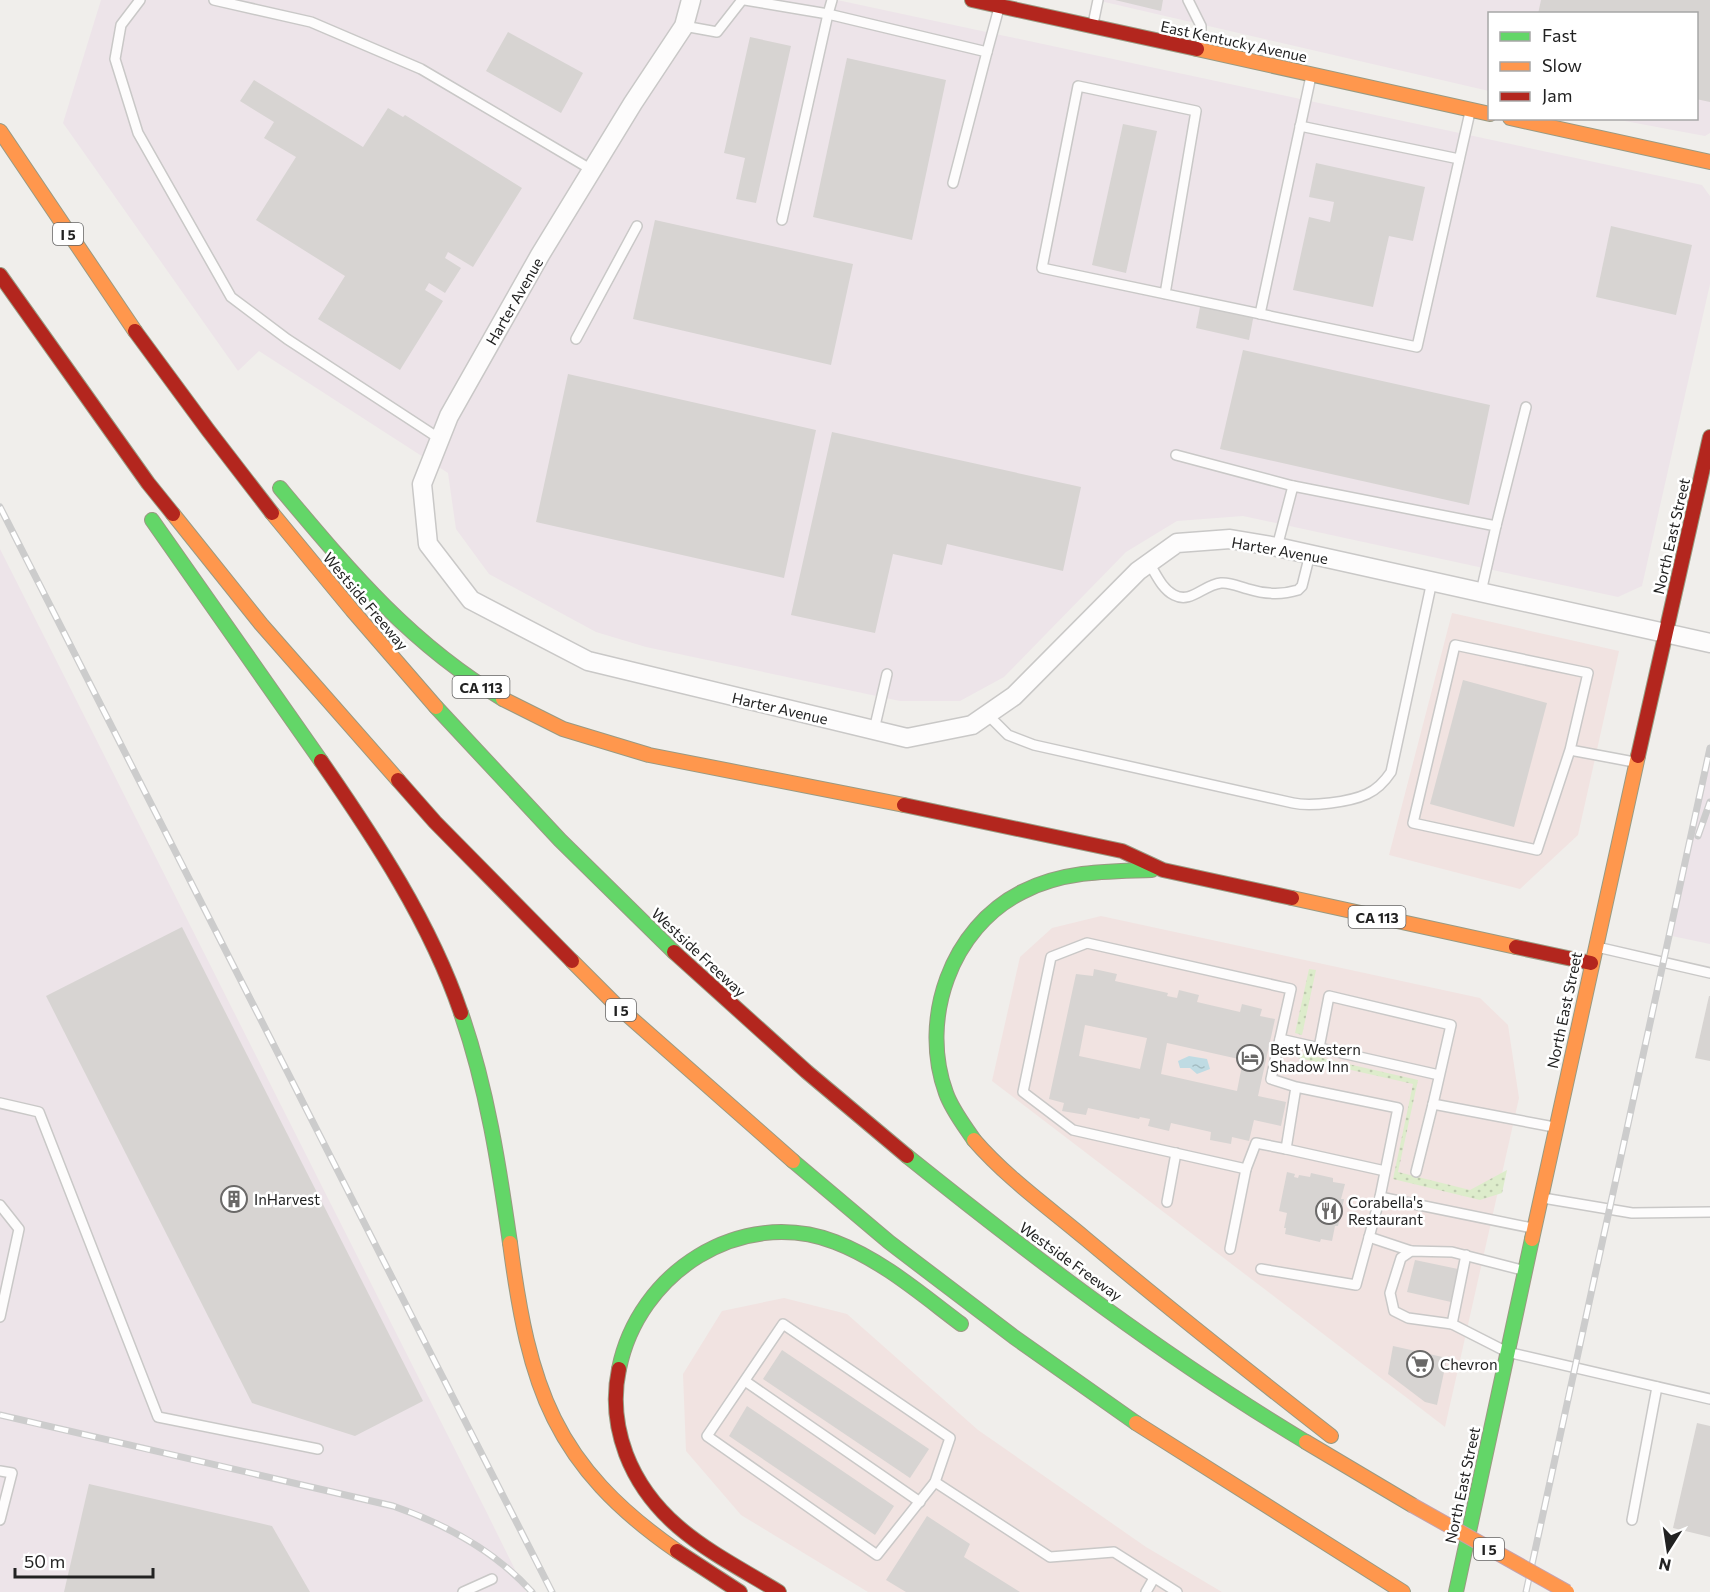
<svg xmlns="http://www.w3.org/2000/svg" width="1710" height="1592" font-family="Commissioner,sans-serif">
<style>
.commercial{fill:#f1e3e1}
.industrial{fill:#ede4e9}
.grass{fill:url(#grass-dots)}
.water{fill:url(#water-ripples)}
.building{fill:#d7d4d2;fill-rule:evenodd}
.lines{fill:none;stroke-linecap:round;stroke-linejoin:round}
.lane-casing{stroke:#c9c8c7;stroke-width:12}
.street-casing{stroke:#c9c8c7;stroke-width:21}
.fast-casing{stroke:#999a82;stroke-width:16}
.slow-casing{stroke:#999a82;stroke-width:16}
.jam-casing{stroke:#999a82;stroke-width:16}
.lane{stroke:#fdfcfc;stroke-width:9}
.street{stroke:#fdfcfc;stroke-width:18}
.fast{stroke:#63d668;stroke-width:14}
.slow{stroke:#ff974d;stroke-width:14}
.jam{stroke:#b3261e;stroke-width:14}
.rail-casing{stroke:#ccc;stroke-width:7}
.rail{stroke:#fff;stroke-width:4.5;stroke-dasharray:14;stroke-linecap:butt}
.slow-bridge-casing{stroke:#c5a2ac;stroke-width:16;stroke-linecap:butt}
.slow-bridge{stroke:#ff974d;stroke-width:14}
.labels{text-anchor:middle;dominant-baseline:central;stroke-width:5;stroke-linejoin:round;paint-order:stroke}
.shield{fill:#fff;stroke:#646464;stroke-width:1.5}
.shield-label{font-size:14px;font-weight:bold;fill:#222}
.street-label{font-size:15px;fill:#222;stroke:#fff}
.poi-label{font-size:15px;fill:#222;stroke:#fff;text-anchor:start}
</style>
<defs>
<pattern id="grass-dots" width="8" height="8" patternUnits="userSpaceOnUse" patternTransform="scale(1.5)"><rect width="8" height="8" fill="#ddeccb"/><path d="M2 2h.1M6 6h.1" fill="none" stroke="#bdcaae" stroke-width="1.8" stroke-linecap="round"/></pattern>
<pattern id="water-ripples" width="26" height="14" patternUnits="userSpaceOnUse" patternTransform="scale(1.5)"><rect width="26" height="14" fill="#bfdbe3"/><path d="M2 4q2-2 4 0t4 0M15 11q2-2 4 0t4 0" fill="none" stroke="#a4bcc2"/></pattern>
</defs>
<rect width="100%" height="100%" fill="#f0eeeb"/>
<!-- commercial -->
<g class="commercial">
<polygon points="1452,613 1619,651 1578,835 1520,889 1389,855"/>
<polygon points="1101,916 1480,998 1508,1025 1519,1098 1445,1427 992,1081 1020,957 1052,928"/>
<polygon points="784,1298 847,1314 978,1430 1146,1547 1222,1592 868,1592 741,1515 686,1451 683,1374 722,1311"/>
</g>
<!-- industrial -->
<g class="industrial">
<polygon points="101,0 837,0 1702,185 1710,196 1710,284 1642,586 1618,597 1243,516 1177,521 1126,552 1004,677 960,701 900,701 646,647 596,632 489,574 456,529 448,473 259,351 238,371 63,123"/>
<polygon points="1096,0 1710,0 1710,133 1705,136 1614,119 1696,118 1696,14 1490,14 1489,91"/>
<polygon points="0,549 486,1511 526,1592 0,1592"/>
<polygon points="1710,756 1710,944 1672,936"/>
</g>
<!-- grass -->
<g class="grass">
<polygon points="1309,969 1316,970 1302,1035 1295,1033"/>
<polygon points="1300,1053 1418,1080 1398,1172 1470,1190 1507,1170 1502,1193 1480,1200 1393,1179 1413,1084 1298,1058"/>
</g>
<!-- water -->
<polygon class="water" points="1189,1056 1207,1059 1210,1069 1197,1074 1190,1068 1180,1068 1178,1061"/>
<!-- building -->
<g class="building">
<polygon points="1115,0 1163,0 1161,11"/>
<polygon points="1541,0 1710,0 1710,102 1696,99 1696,14 1538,14"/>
<polygon points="508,32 583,73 561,113 486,71"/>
<polygon points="750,37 791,46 756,203 736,199 745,158 724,153"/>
<polygon points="847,58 946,80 912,240 813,217"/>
<polygon points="254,80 363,147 388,108 403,117 405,115 522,188 473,267 448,252 445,258 461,268 445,293 429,283 425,290 443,301 400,370 318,319 345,276 256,220 296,157 264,138 274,122 240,101"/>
<polygon points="1123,124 1157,131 1126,273 1092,265"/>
<polygon points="1316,163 1425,187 1413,241 1389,236 1373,307 1293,290 1309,217 1330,222 1334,202 1309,197"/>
<polygon points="655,220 853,264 831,365 633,319"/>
<polygon points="1611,226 1692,245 1676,315 1596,297"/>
<polygon points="1201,302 1254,314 1249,340 1196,328"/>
<polygon points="1243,350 1490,405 1469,505 1220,449"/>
<polygon points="568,374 816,430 784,578 536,522"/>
<polygon points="832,432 1081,487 1063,571 947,544 942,565 893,554 875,633 791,615"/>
<polygon points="1463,680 1547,703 1514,827 1430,804"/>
<polygon points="182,927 423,1401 355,1436 252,1403 46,996"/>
<path d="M1094 969 1117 974 1115 981 1168 993 1167 996 1177 998 1179 990 1199 995 1197 1002 1240 1012 1242 1004 1262 1009 1260 1016 1275 1019 1258 1096 1286 1102 1281 1126 1254 1120 1249 1141 1232 1137 1231 1144 1210 1140 1211 1132 1171 1123 1169 1131 1148 1126 1150 1119 1140 1117 1139 1119 1088 1108 1086 1115 1062 1111 1064 1103 1049 1099 1076 974 1093 976ZM1085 1025 1147 1038 1140 1069 1079 1056ZM1167 1043 1243 1060 1237 1091 1161 1074Z"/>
<polygon points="1709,996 1710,996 1710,1061 1695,1058"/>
<polygon points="1287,1172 1295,1174 1294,1177 1298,1178 1299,1175 1310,1177 1311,1173 1333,1178 1333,1182 1345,1184 1341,1199 1344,1199 1338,1226 1335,1226 1332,1241 1321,1239 1320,1242 1285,1234 1286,1228 1284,1228 1287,1213 1279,1211"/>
<polygon points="1415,1260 1458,1269 1451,1302 1407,1292"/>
<polygon points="1393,1346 1447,1358 1437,1405 1425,1402 1388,1374"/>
<polygon points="782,1350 929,1449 910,1478 763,1379"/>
<polygon points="747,1406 894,1506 875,1535 729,1436"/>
<polygon points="1697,1423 1710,1426 1710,1537 1673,1528"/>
<polygon points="89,1484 272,1526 310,1592 64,1592"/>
<polygon points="927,1516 970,1544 964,1557 1020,1592 906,1592 886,1580"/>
</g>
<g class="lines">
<defs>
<g id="lane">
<polyline points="140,0 121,25 115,59 138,133 231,297 287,339 440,439"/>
<polyline points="214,0 311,22 421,69 592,170"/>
<polyline points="745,0 828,14 782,220"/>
<polyline points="832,0 828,14 987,52 953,183"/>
<polyline points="1188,0 1201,26 1201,49"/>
<polyline points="1093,24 1098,0"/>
<polyline points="684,26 717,32 742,0"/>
<polyline points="987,52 999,8"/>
<polyline points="1300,126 1459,159"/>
<polyline points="1165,294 1196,111 1078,86 1042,268 1417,347 1470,112"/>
<polyline points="1260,314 1311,76"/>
<polyline points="576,339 637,226"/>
<polyline points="1176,455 1293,486"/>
<polyline points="1496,526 1526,407"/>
<polyline points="1277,547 1293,486 1496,526 1481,592"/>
<path d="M1149 563C1156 574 1162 589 1174 595 1191 604 1203 585 1221 583 1230 582 1240 587 1248 589 1264 594 1282 595 1298 590L1302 586 1310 554"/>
<path d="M987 714 1008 735 1034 745 1293 803C1311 807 1350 802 1367 794 1378 789 1385 781 1391 772L1432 581"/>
<polyline points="874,730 887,674"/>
<polyline points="1570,750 1537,850 1413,823 1455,645 1588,673 1570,750 1634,762"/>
<polyline points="1597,947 1710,973"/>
<polyline points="1280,1039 1439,1075"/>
<polyline points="1319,1048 1329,996 1451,1025 1433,1104 1554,1127"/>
<polyline points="1296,1087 1271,1079 1291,989 1087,943 1051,957 1023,1092 1073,1130 1246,1169 1256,1143 1286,1149 1296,1087 1398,1108 1380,1197 1532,1228"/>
<polyline points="0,1103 39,1112 158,1417 318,1449"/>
<polyline points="1286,1149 1385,1171"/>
<polyline points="1416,1172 1433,1104"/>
<polyline points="1543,1198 1632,1213 1710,1212"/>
<polyline points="1167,1202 1176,1153"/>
<polyline points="0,1205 19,1229 0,1317"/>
<polyline points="1369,1237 1411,1251"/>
<polyline points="1230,1249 1246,1169"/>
<polyline points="1261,1269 1356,1285 1380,1197"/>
<polyline points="1522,1270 1452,1252 1411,1251 1401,1258 1390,1293 1394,1311 1408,1318 1452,1324 1507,1352 1710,1399"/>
<polygon points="783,1324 950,1438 935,1482 877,1555 707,1436"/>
<polyline points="1452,1324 1466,1255"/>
<polyline points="745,1381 920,1502"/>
<polyline points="0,1471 12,1473 0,1520"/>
<polyline points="935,1482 1050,1557 1114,1552 1177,1592"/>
<polyline points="1632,1520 1657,1387"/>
<polyline points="463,1592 492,1579"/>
<polyline points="1146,1592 1154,1578"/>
</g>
<polyline id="street" points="691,0 684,26 633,103 540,255 449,416 422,484 428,544 471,600 588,661 907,738 972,725 1014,696 1138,571 1177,543 1230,539 1277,547 1710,643"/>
<g id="fast">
<path d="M280 488C349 570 410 644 503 699"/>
<polyline points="152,520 321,761"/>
<polyline points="436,707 560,840 674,952"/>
<path d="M461 1013C487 1088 499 1166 510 1243"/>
<path d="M974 1140C964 1125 952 1110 946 1093 919 1019 951 928 1022 892 1062 871 1108 871 1152 870"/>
<path d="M907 1156C1034 1258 1166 1358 1306 1442"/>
<polyline points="793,1161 889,1242 1014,1337 1136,1423"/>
<path d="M619 1369C638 1273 740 1206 835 1242 882 1260 921 1294 961 1324"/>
<polyline points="1456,1592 1532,1239"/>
</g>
<g id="slow">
<polyline points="1197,49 1490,114"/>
<polyline points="1510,118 1710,162"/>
<polyline points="0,131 135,331"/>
<polyline points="272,513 352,610 436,707"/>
<polyline points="173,514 261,624 398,780"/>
<polyline points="503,699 563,729 649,755 904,805"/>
<polyline points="1292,898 1516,947"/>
<polyline points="572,961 615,1004 793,1161"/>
<path d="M974 1140C1007 1178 1048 1207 1086 1239 1167 1307 1249 1372 1331 1436"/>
<polyline points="1532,1239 1638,756"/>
<path d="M510 1243C529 1387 553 1465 677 1551"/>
<polyline points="1136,1423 1403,1592"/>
<polyline points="1306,1442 1412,1505"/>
</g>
<g id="jam">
<polyline points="972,0 1197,49"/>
<polyline points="0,275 148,483 173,514"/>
<polyline points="135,331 208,430 272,513"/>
<polyline points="1638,756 1710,437"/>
<path d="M321 761C375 839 430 922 461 1013"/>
<polyline points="398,780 435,822 572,961"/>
<polyline points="904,805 1122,851 1163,870 1292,898"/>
<polyline points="1516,947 1591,963"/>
<polyline points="674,952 807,1072 907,1156"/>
<path d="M619 1369C613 1397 616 1427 626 1454 654 1527 717 1554 779 1592"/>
<polyline points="677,1551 740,1592"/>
</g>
</defs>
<!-- lane casing -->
<use href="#lane" class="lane-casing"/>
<!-- street casing -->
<use href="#street" class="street-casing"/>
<!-- fast casing -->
<use href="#fast" class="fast-casing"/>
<!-- slow casing -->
<use href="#slow" class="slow-casing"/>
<!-- jam casing -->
<use href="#jam" class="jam-casing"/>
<!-- lane -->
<use href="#lane" class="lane"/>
<!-- street -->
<use href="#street" class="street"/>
<!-- fast -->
<use href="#fast" class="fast"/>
<!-- slow -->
<use href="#slow" class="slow"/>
<!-- jam -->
<use href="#jam" class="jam"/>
<defs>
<g id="rail">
<polyline points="0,507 552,1592"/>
<polyline points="1698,836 1710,802"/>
<path d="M0 1415 393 1506C445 1524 494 1550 532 1592"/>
<polyline points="1526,1592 1710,748"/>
</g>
</defs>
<!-- rail casing -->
<use href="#rail" class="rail-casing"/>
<!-- rail -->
<use href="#rail" class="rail"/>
<defs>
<polyline id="slow-bridge" points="1412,1505 1567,1592"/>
</defs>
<!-- slow-bridge casing -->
<use href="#slow-bridge" class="slow-bridge-casing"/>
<!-- slow-bridge -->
<use href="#slow-bridge" class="slow-bridge"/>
</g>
<!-- icons -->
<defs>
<symbol id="hotel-ring" viewBox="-11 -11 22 22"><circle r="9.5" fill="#fff" stroke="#6a6968" stroke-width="1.5"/><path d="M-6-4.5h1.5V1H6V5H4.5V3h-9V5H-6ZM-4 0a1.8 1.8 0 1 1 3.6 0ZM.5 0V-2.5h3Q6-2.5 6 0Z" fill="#6a6968"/></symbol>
<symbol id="building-ring" viewBox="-11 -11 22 22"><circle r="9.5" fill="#fff" stroke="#6a6968" stroke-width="1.5"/><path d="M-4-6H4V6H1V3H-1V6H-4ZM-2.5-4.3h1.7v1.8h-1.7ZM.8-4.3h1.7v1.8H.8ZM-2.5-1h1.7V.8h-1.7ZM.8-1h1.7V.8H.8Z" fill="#6a6968"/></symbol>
<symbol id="restaurant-ring" viewBox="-11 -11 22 22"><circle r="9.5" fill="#fff" stroke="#6a6968" stroke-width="1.5"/><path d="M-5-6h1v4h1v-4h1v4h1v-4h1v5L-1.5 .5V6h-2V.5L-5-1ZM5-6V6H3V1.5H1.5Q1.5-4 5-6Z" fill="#6a6968"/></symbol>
<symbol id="supermarket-ring" viewBox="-11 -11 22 22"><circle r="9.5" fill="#fff" stroke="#6a6968" stroke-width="1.5"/><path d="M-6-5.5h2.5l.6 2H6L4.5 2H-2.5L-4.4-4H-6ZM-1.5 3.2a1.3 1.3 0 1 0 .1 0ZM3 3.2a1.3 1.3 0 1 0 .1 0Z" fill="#6a6968"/></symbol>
</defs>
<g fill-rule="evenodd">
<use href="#hotel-ring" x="1235" y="1043" width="30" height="30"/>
<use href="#building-ring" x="219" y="1184" width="30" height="30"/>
<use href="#restaurant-ring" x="1314" y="1196" width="30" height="30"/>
<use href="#supermarket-ring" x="1405" y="1349" width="30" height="30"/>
</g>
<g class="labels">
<!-- shield labels -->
<g class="shield">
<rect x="53" y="223" width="30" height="22" rx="4.5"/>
<rect x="452.5" y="676" width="57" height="22" rx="4.5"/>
<rect x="1348.5" y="906" width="57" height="22" rx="4.5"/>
<rect x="606" y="999" width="30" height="22" rx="4.5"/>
<rect x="1474" y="1538" width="30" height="22" rx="4.5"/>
</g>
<g class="shield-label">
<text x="68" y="234">I 5</text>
<text x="481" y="687">CA 113</text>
<text x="1377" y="917">CA 113</text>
<text x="621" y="1010">I 5</text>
<text x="1489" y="1549">I 5</text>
</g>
<!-- street labels -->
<g class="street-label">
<text transform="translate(1234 41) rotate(12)">East Kentucky Avenue</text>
<text transform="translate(514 301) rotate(-60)">Harter Avenue</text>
<text transform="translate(1671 536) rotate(-77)">North East Street</text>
<text transform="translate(1280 550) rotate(10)">Harter Avenue</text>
<text transform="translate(366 601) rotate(50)">Westside Freeway</text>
<text transform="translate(780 708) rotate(13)">Harter Avenue</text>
<text transform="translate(699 952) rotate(43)">Westside Freeway</text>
<text transform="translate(1564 1010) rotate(-78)">North East Street</text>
<text transform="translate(1071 1261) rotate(36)">Westside Freeway</text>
<text transform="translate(1462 1485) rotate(-78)">North East Street</text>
</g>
<!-- poi labels -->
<g class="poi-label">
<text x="1270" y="1049">Best Western<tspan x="1270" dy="17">Shadow Inn</tspan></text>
<text x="254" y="1199">InHarvest</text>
<text x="1348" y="1202">Corabella's<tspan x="1348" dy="17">Restaurant</tspan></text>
<text x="1440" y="1364">Chevron</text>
</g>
</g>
<!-- legend -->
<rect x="1488" y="12" width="210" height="108" fill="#ffffff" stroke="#a7a7a7" stroke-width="1.5"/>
<rect x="1500" y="32" width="30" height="9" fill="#63d668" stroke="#a7a7a7" stroke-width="1.5"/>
<text x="1542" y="42" font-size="18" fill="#222222">Fast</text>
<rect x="1500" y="62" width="30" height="9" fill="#ff974d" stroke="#a7a7a7" stroke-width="1.5"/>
<text x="1542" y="72" font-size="18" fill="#222222">Slow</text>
<rect x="1500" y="92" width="30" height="9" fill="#b3261e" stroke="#a7a7a7" stroke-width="1.5"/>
<text x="1542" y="102" font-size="18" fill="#222222">Jam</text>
<!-- north arrow -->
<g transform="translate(1668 1550) rotate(192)" stroke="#ffffff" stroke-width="4.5" paint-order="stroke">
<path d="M0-4.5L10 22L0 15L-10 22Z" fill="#222222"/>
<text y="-9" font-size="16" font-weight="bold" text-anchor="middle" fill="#222222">N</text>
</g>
<!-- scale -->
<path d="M15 1568v9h138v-9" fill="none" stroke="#222222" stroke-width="3"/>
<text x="24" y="1568" font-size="18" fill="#222222" stroke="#ffffff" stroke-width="4.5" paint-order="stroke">50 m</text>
</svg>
